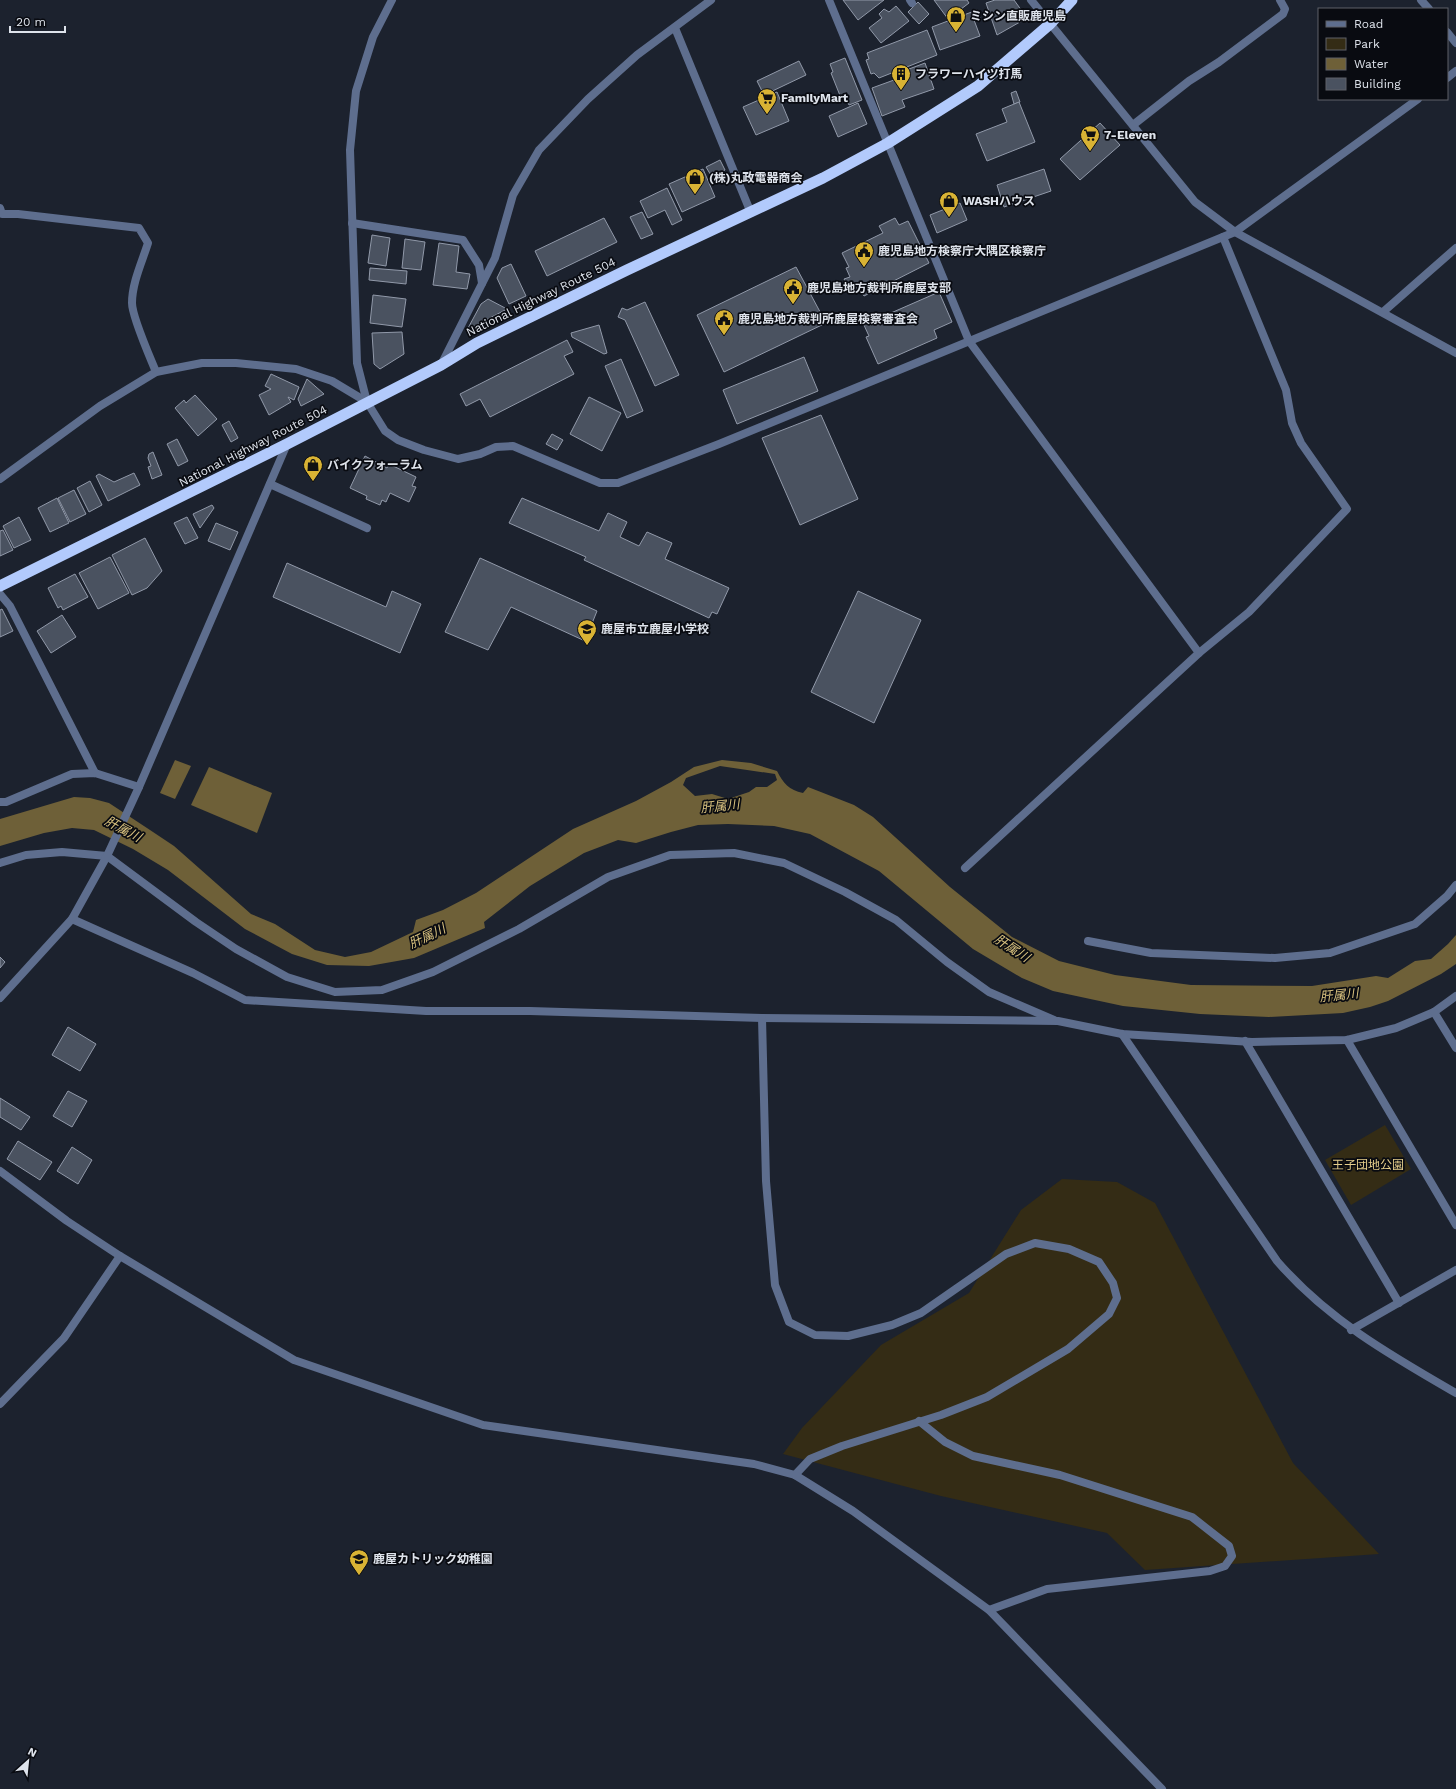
<svg xmlns="http://www.w3.org/2000/svg" width="1456" height="1789" font-family="'Work Sans','Noto Sans JP',sans-serif">
<style>
.green{fill:#342c15}
.water{fill:#6e6038;fill-rule:evenodd}
.building{fill:#4a5260;stroke:#9199a9}
.lines{fill:none;stroke-linecap:round;stroke-linejoin:round}
.minor{stroke:#5e6e8e;stroke-width:8}
.tertiary{stroke:#5e6e8e;stroke-width:8}
.trunk{stroke:#b2cafc;stroke-width:11}
.labels{text-anchor:middle;dominant-baseline:central;stroke-width:3.5;stroke-linejoin:round;paint-order:stroke}
.poi-label{font-size:12px;font-weight:bold;fill:#dee3eb;stroke:#090b11;text-anchor:start}
.street-label{font-size:12px;fill:#dee3eb;stroke:#090b11}
.park-label{font-size:12px;fill:#e6cf8c;stroke:#090b11}
.water-label{font-size:13px;font-style:italic;fill:#d9c27f;stroke:#090b11}
</style>
<rect width="100%" height="100%" fill="#1c222e"/>
<!-- green -->
<g class="green">
<polygon points="1385,1125 1411,1169 1351,1205 1325,1160"/>
<polygon points="1062,1179 1117,1182 1155,1203 1293,1463 1379,1554 1145,1570 1107,1533 941,1496 783,1454 802,1428 881,1345 969,1293 1021,1210"/>
</g>
<!-- water -->
<g class="water">
<polygon points="175,760 191,766 175,799 160,793"/>
<path d="M722 760 751 763 777 771C783 783 789 790 803 793L808 787 854 805 873 817 950 887 1012 937 1059 961 1115 975 1191 985 1312 986 1376 976 1388 978 1415 961 1431 959 1448 944 1456 935V964L1441 974 1388 1001 1370 1007 1343 1013 1269 1017 1200 1014 1123 1006 1053 991 1022 978 973 949 879 871 810 834 774 826 728 824 698 825 671 832 636 843 618 840 584 853 530 886 484 922 485 928 414 958 369 966 327 965 292 954 245 929 168 870 133 849 94 830 72 828 44 833 0 846V819L74 797 90 798 109 803 150 830 174 846 251 914 275 924 315 950 345 957 371 952 413 932 416 920 443 910 476 893 573 829 636 801 671 782 694 767ZM720 766 775 774 777 780 767 787H756L749 792 728 799 712 794 695 796 683 785 686 778Z"/>
<polygon points="209,767 272,793 257,833 191,805"/>
</g>
<!-- building -->
<g class="building">
<polygon points="843,0 884,0 858,20"/>
<polygon points="934,0 967,0 969,3 948,19"/>
<polygon points="995,0 1014,0 1027,18 997,35 986,3"/>
<polygon points="918,2 929,14 919,24 908,12"/>
<polygon points="896,6 909,21 881,43 869,28 882,18 879,14 884,9 889,12"/>
<polygon points="977,10 980,18 974,20 980,36 940,50 932,27"/>
<polygon points="927,30 937,55 879,78 874,73 871,74 866,60 869,59 867,53"/>
<polygon points="845,58 862,100 849,105 845,97 841,98 831,73 833,72 830,64"/>
<polygon points="799,61 806,75 764,95 757,81"/>
<polygon points="925,63 934,89 902,100 905,107 882,116 872,88 894,80 893,75"/>
<polygon points="1016,91 1020,102 1014,104 1011,93"/>
<polygon points="777,92 789,121 756,135 743,107"/>
<polygon points="1019,102 1035,142 987,161 976,134 1007,122 1002,109"/>
<polygon points="858,103 867,124 838,137 829,116"/>
<polygon points="1100,123 1120,145 1080,180 1060,159"/>
<polygon points="720,160 725,170 712,177 706,167"/>
<polygon points="703,169 715,197 682,212 669,184"/>
<polygon points="1044,169 1051,191 1004,207 997,185"/>
<polygon points="667,188 682,220 672,225 665,210 648,218 640,201"/>
<polygon points="960,203 967,220 937,233 930,215"/>
<polygon points="642,212 653,234 641,239 630,217"/>
<polygon points="604,218 617,242 547,276 535,251"/>
<polygon points="895,218 899,225 908,221 929,263 864,296 859,288 851,292 844,279 850,277 846,268 849,267 842,253 883,233 879,226"/>
<polygon points="372,235 390,238 386,266 368,263"/>
<polygon points="405,239 425,242 421,270 402,268"/>
<polygon points="439,243 459,246 456,272 470,274 467,289 433,285"/>
<polygon points="511,264 526,296 509,304 497,278 502,268"/>
<polygon points="796,267 826,323 724,372 697,315"/>
<polygon points="370,268 407,271 406,284 369,280"/>
<polygon points="939,292 952,322 934,330 937,338 878,364 866,337 869,336 863,323 883,314 884,316"/>
<polygon points="373,295 406,299 402,327 370,323"/>
<polygon points="488,299 507,309 467,330 481,304"/>
<polygon points="645,302 679,375 655,386 625,320 618,317 622,308 627,310"/>
<polygon points="599,325 607,353 604,354 572,337 571,333"/>
<polygon points="402,332 404,354 380,369 374,364 372,333"/>
<polygon points="567,340 573,352 564,356 574,374 490,417 480,399 466,406 460,394"/>
<polygon points="804,357 818,391 737,424 723,390"/>
<polygon points="621,359 643,411 627,418 605,366"/>
<polygon points="271,374 299,387 294,400 288,397 291,402 269,415 259,395 271,389 265,386"/>
<polygon points="307,379 324,394 301,406 298,399"/>
<polygon points="195,395 217,419 198,436 175,408 184,400 186,403"/>
<polygon points="589,397 621,413 602,451 570,434"/>
<polygon points="821,415 858,499 800,525 762,438"/>
<polygon points="229,421 238,438 231,442 222,425"/>
<polygon points="552,434 563,440 557,450 546,444"/>
<polygon points="177,439 188,461 178,466 167,444"/>
<polygon points="153,452 162,475 152,479 148,467 151,466 148,458 149,454"/>
<polygon points="365,456 387,468 389,464 416,477 412,486 416,487 409,502 390,493 386,502 382,500 380,505 366,499 367,496 350,488"/>
<polygon points="134,473 140,485 108,501 96,476 99,474 114,482"/>
<polygon points="90,481 102,505 89,512 77,488"/>
<polygon points="74,490 86,514 70,522 58,498"/>
<polygon points="57,498 69,523 50,532 38,508"/>
<polygon points="522,498 599,531 608,513 627,522 620,537 639,546 647,532 672,543 665,559 729,588 717,614 712,612 709,618 584,560 586,557 509,523"/>
<polygon points="212,505 214,508 200,528 193,514"/>
<polygon points="19,517 31,540 14,548 3,526"/>
<polygon points="187,517 198,538 185,544 174,523"/>
<polygon points="216,523 238,532 230,550 208,541"/>
<polygon points="3,530 13,550 0,556 0,531"/>
<polygon points="145,538 162,571 147,588 132,595 112,555"/>
<polygon points="110,557 129,593 98,609 79,573"/>
<polygon points="480,558 597,611 585,641 511,607 488,650 445,632"/>
<polygon points="287,563 386,607 392,591 421,604 400,653 273,597"/>
<polygon points="75,574 88,597 63,610 61,606 58,608 48,588"/>
<polygon points="858,591 921,620 874,723 811,692"/>
<polygon points="2,609 13,631 0,637 0,610"/>
<polygon points="62,615 76,637 51,653 37,631"/>
<polygon points="0,957 5,962 0,968"/>
<polygon points="68,1027 96,1044 80,1071 52,1055"/>
<polygon points="68,1091 87,1101 72,1127 53,1116"/>
<polygon points="0,1098 30,1117 21,1130 0,1117"/>
<polygon points="18,1141 52,1162 40,1180 7,1159"/>
<polygon points="72,1147 92,1160 78,1184 57,1171"/>
</g>
<g class="lines">
<!-- minor -->
<g class="minor">
<polyline points="392,0 373,37 356,91 350,150 357,363 367,402 385,431 398,440 424,450 458,459 480,454 496,447 513,446 600,483 618,483 719,444 1235,232 1418,99"/>
<polyline points="829,0 969,341 1199,653"/>
<polyline points="910,0 912,3"/>
<polyline points="1031,0 1195,202 1235,232 1456,353"/>
<polyline points="1421,0 1429,9"/>
<polyline points="675,28 751,213"/>
<polyline points="1447,32 1456,43"/>
<polyline points="1447,78 1456,71"/>
<polyline points="1133,125 1189,81 1219,62 1283,14 1285,9 1280,0"/>
<path d="M0 208 2 214H18L139 228 148 243C142 262 132 283 132 303 132 317 150 357 156 372"/>
<polyline points="352,223 463,240 479,265 482,283"/>
<polyline points="1383,312 1456,248"/>
<polyline points="441,365 495,258 513,195 539,150 588,99 637,55 711,0"/>
<polyline points="0,479 100,406 156,372 202,363 236,363 296,369 332,381 367,402"/>
<polyline points="270,484 367,528"/>
<polyline points="0,594 10,606 95,773"/>
<polyline points="0,802 6,802 72,774 95,773 139,787"/>
<polyline points="0,863 26,855 62,852 107,856 196,922 236,949 287,977 335,992 382,990 433,972 519,929 608,877 670,855 734,853 784,863 845,892 896,920 947,962 989,992 1054,1020"/>
<polyline points="965,868 1199,653 1249,612 1347,509 1301,443 1292,423 1286,390 1223,237"/>
<polyline points="72,919 193,973 245,1000 426,1011 530,1011 762,1018 1058,1021 1122,1034 1252,1042 1347,1040 1396,1028 1434,1012 1456,996"/>
<polyline points="1088,941 1151,953 1275,958 1330,953 1415,924 1447,896 1456,885"/>
<polyline points="0,998 72,919 107,856 139,787 287,444"/>
<polyline points="1434,1012 1456,1048"/>
<polyline points="762,1018 766,1181 775,1285 789,1322 815,1335 848,1336 892,1325 921,1313 1006,1254 1035,1243 1069,1249 1099,1262 1113,1283 1117,1298 1109,1314 1068,1349 987,1397 941,1415 842,1446 810,1459 795,1475"/>
<path d="M1122 1034 1277 1261C1327 1319 1390 1355 1456 1393"/>
<polyline points="1347,1040 1456,1225"/>
<polyline points="1245,1041 1399,1303"/>
<polyline points="1351,1330 1456,1270"/>
<polyline points="0,1404 64,1338 120,1256"/>
<polyline points="919,1421 945,1442 973,1456 1060,1475 1192,1517 1229,1546 1232,1556 1225,1566 1210,1571 1047,1589 989,1610"/>
</g>
<!-- tertiary -->
<polyline class="tertiary" points="0,1171 67,1221 120,1256 294,1360 483,1425 754,1464 795,1475 853,1511 989,1610 1162,1789"/>
<!-- trunk -->
<polyline class="trunk" points="0,586 287,444 441,365 477,343 627,270 823,178 888,143 978,86 1050,24 1072,0"/>
</g>
<!-- icons -->
<defs>
<symbol id="shop-pin" viewBox="-11 -11 22 30"><path d="M0 17L-7.5 6A9.5 9.5 0 1 1 7.5 6Z" fill="#d9b334" stroke="#090b11"/><path d="M-5-2.5h2.3a2.7 3.5 0 0 1 5.4 0H5L5.5 6h-11ZM-1.5-2.5h3a1.5 2.3 0 0 0-3 0Z" fill="#111"/></symbol>
<symbol id="building-pin" viewBox="-11 -11 22 30"><path d="M0 17L-7.5 6A9.5 9.5 0 1 1 7.5 6Z" fill="#d9b334" stroke="#090b11"/><path d="M-4-6H4V6H1V3H-1V6H-4ZM-2.5-4.3h1.7v1.8h-1.7ZM.8-4.3h1.7v1.8H.8ZM-2.5-1h1.7V.8h-1.7ZM.8-1h1.7V.8H.8Z" fill="#111"/></symbol>
<symbol id="supermarket-pin" viewBox="-11 -11 22 30"><path d="M0 17L-7.5 6A9.5 9.5 0 1 1 7.5 6Z" fill="#d9b334" stroke="#090b11"/><path d="M-6-5.5h2.5l.6 2H6L4.5 2H-2.5L-4.4-4H-6ZM-1.5 3.2a1.3 1.3 0 1 0 .1 0ZM3 3.2a1.3 1.3 0 1 0 .1 0Z" fill="#111"/></symbol>
<symbol id="civic-pin" viewBox="-11 -11 22 30"><path d="M0 17L-7.5 6A9.5 9.5 0 1 1 7.5 6Z" fill="#d9b334" stroke="#090b11"/><path d="M-.6-6.5H3V-4.5H.6V-3L4-1V1h2V6H-6V1h2V-1L-.6-3ZM-1.2 2.5V6h2.4V2.5Z" fill="#111"/></symbol>
<symbol id="school-pin" viewBox="-11 -11 22 30"><path d="M0 17L-7.5 6A9.5 9.5 0 1 1 7.5 6Z" fill="#d9b334" stroke="#090b11"/><path d="M0-5L7-2L0 1L-7-2ZM-4 1L0 2.5L4 1V4Q0 6-4 4Z" fill="#111"/></symbol>
</defs>
<g fill-rule="evenodd">
<use href="#shop-pin" x="945" y="5" width="22" height="30"/>
<use href="#building-pin" x="890" y="63" width="22" height="30"/>
<use href="#supermarket-pin" x="756" y="87" width="22" height="30"/>
<use href="#supermarket-pin" x="1079" y="124" width="22" height="30"/>
<use href="#shop-pin" x="684" y="167" width="22" height="30"/>
<use href="#shop-pin" x="938" y="190" width="22" height="30"/>
<use href="#civic-pin" x="853" y="240" width="22" height="30"/>
<use href="#civic-pin" x="782" y="277" width="22" height="30"/>
<use href="#civic-pin" x="713" y="308" width="22" height="30"/>
<use href="#shop-pin" x="302" y="454" width="22" height="30"/>
<use href="#school-pin" x="576" y="618" width="22" height="30"/>
<use href="#school-pin" x="348" y="1548" width="22" height="30"/>
</g>
<g class="labels">
<!-- poi labels -->
<g class="poi-label">
<text x="970" y="16">ミシン直販鹿児島</text>
<text x="915" y="74">フラワーハイツ打馬</text>
<text x="781" y="98">FamilyMart</text>
<text x="1104" y="135">7-Eleven</text>
<text x="709" y="178">(株)丸政電器商会</text>
<text x="963" y="201">WASHハウス</text>
<text x="878" y="251">鹿児島地方検察庁大隅区検察庁</text>
<text x="807" y="288">鹿児島地方裁判所鹿屋支部</text>
<text x="738" y="319">鹿児島地方裁判所鹿屋検察審査会</text>
<text x="327" y="465">バイクフォーラム</text>
<text x="601" y="629">鹿屋市立鹿屋小学校</text>
<text x="373" y="1559">鹿屋カトリック幼稚園</text>
</g>
<!-- street labels -->
<g class="street-label">
<text transform="translate(541 297) rotate(-26)">National Highway Route 504</text>
<text transform="translate(253 446) rotate(-27)">National Highway Route 504</text>
</g>
<!-- park labels -->
<g class="park-label">
<text x="1368" y="1165">王子団地公園</text>
</g>
<!-- water labels -->
<g class="water-label">
<text transform="translate(720 806) rotate(-6)">肝属川</text>
<text transform="translate(123 829) rotate(28)">肝属川</text>
<text transform="translate(427 936) rotate(-26)">肝属川</text>
<text transform="translate(1012 948) rotate(33)">肝属川</text>
<text transform="translate(1339 995) rotate(-6)">肝属川</text>
</g>
</g>
<!-- legend -->
<rect x="1318" y="8" width="130" height="92" fill="#090b11" stroke="#5e6168"/>
<rect x="1326" y="21" width="20" height="6" fill="#5e6e8e" stroke="#5e6168"/>
<text x="1354" y="28" font-size="12" fill="#dee3eb">Road</text>
<rect x="1326" y="38" width="20" height="12" fill="#342c15" stroke="#5e6168"/>
<text x="1354" y="48" font-size="12" fill="#dee3eb">Park</text>
<rect x="1326" y="58" width="20" height="12" fill="#6e6038" stroke="#5e6168"/>
<text x="1354" y="68" font-size="12" fill="#dee3eb">Water</text>
<rect x="1326" y="78" width="20" height="12" fill="#4a5260" stroke="#5e6168"/>
<text x="1354" y="88" font-size="12" fill="#dee3eb">Building</text>
<!-- north arrow -->
<g transform="translate(28 1761) rotate(27)" stroke="#090b11" stroke-width="3" paint-order="stroke">
<path d="M0-3L7 15L0 10L-7 15Z" fill="#dee3eb"/>
<text y="-6" font-size="11" font-weight="bold" text-anchor="middle" fill="#dee3eb">N</text>
</g>
<!-- scale -->
<path d="M10 26v6h55v-6" fill="none" stroke="#dee3eb" stroke-width="2"/>
<text x="16" y="26" font-size="12" fill="#dee3eb" stroke="#090b11" stroke-width="3" paint-order="stroke">20 m</text>
</svg>
